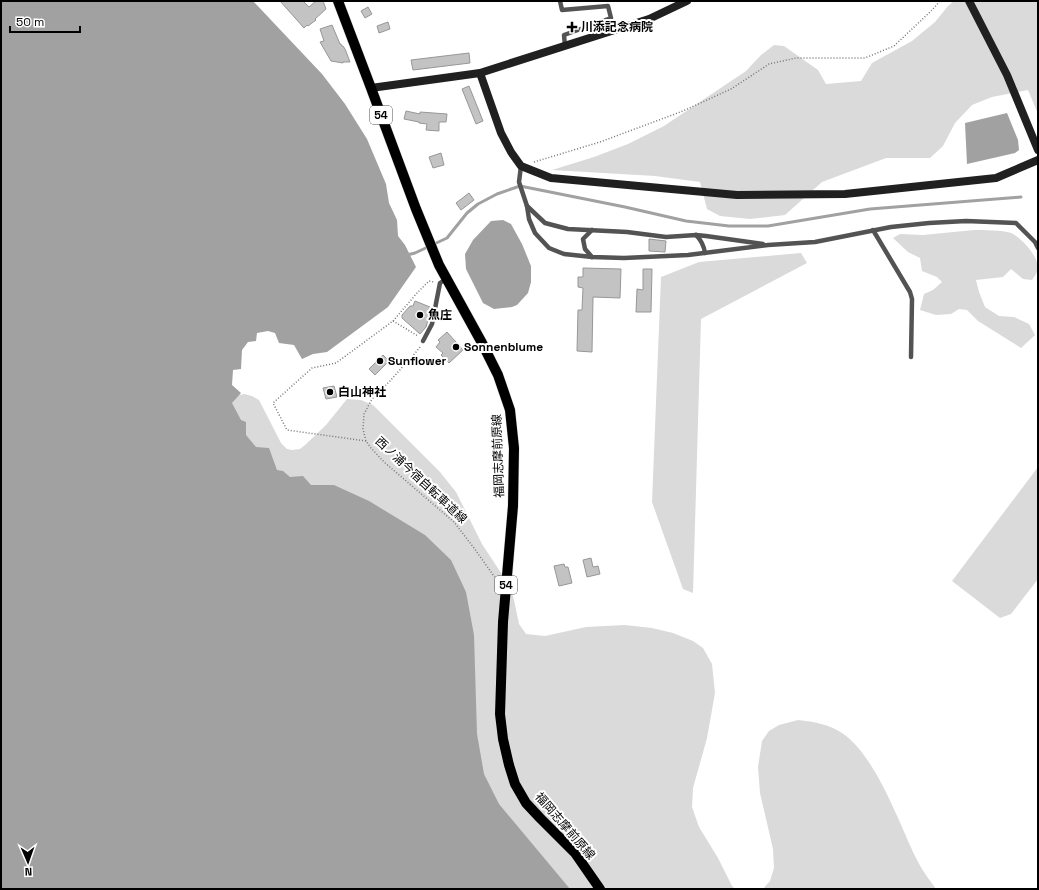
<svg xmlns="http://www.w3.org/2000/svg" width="1039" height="890" font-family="'Space Grotesk','Noto Sans JP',sans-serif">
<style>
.green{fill:#dadada}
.water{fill:#a1a1a1}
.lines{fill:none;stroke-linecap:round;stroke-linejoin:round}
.stream{stroke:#a1a1a1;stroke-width:3}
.building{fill:#c3c3c3;stroke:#979797}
.primary-casing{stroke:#dbdbdb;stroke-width:11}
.path{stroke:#757575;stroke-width:1.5;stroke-dasharray:1 2;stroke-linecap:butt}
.lane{stroke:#535353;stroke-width:4.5}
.secondary{stroke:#202020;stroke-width:8}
.primary{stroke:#000;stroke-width:10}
.poi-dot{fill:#000;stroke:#fff;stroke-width:1.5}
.labels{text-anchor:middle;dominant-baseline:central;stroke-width:4;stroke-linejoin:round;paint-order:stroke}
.shield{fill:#fff;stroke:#4c4c4c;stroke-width:1}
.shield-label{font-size:11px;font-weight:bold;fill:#000}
.poi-label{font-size:12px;font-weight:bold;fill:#000;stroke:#fff;text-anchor:start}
.street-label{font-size:12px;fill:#000;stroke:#fff}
</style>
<rect width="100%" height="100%" fill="#fff"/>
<!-- green -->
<g class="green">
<polygon points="954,1 1038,1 1038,114 1028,90 992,97 972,105 955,123 943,146 930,158 886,158 822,182 785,215 750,219 720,216 707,209 700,182 655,176 552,170 594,157 628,144 664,126 746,71 761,55 774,45 784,46 818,70 826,84 861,81 872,63 912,41 935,22 948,6"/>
<path d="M974 230C983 230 1003 230 1011 233 1022 238 1039 257 1038 269 1037 273 1034 277 1032 280L1023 279 1011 269 1003 277 976 280 979 292 985 307 999 316 1014 317 1029 324 1035 335 1021 348 978 321 967 310 959 309 951 314 936 315 920 310 924 294 933 290 942 282 937 277 922 271 920 258 908 252 893 238 900 234 923 235Z"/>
<polygon points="801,253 807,263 701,319 693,593 683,589 652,502 661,277 699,262"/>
<polygon points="244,394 252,396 259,400 281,443 287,449 292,450 300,449 305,445 326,425 347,399 361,400 373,405 440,472 456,492 482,544 509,585 514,600 519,624 526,634 545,636 586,627 625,625 652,628 673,633 693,641 703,648 712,664 715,693 707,738 693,788 692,807 699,827 718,858 732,886 735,889 490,889 214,432 230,397"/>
<polygon points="1038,467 1038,579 1011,614 1000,618 952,581"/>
<path d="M798 720C814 722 829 724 842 733 876 756 898 821 916 858 921 869 929 879 936 889H763L770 881 774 868 773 849 760 793 758 767 762 741 769 731 779 725Z"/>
</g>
<!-- water -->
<g class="water">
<polygon points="1,1 253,1 322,74 345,104 367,139 386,184 389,203 397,220 398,236 405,245 416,267 388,307 327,352 313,354 302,359 294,345 279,343 275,333 268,331 257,333 256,341 248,342 242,350 241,369 233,370 232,385 241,393 232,403 241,420 246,422 246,435 256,447 269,448 277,470 283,471 290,477 303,476 311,485 334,485 369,501 425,535 451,560 466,592 474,635 477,734 484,774 499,804 570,889 1,889"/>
<polygon points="1007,113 1018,140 1019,150 1015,153 967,164 965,123"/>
<polygon points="503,220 511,224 522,244 531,266 531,282 528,293 517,305 512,307 494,309 483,303 466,269 465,254 473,240 491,221"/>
</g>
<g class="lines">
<!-- stream -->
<polyline class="stream" points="407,255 415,253 447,238 467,213 478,204 497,194 520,186 625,207 686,221 729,226 768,226 870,209 1021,197"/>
</g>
<!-- building -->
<g class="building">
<polygon points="280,1 303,1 309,7 316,1 323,1 326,9 315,19 316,20 308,26 307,25 304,28"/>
<polygon points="368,7 372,14 365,18 361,11"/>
<polygon points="388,22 390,29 379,33 377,26"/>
<polygon points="332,25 340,44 341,44 342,46 343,46 345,49 350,62 343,62 343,63 331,61 320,42 324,41 320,29"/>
<polygon points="469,53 470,63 413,70 411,60"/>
<polygon points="469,86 483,121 476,124 462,89"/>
<polygon points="406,111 420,114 420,112 447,114 446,122 439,122 439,131 426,130 427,124 419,123 419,122 404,119"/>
<polygon points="441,153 444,165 433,168 429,157"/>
<polygon points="469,193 474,200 461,210 456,203"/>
<polygon points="649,239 666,241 665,252 649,251"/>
<polygon points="583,268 621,269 620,298 593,297 592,352 577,351 578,310 582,310 583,288 578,287 578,277 583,277"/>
<polygon points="643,269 652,269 651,312 636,312 637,289 643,290"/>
<polygon points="415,301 430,307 429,309 431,310 426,327 420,334 402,318 402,315 410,306 413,306"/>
<polygon points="447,332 463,350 449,363 441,355 443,353 436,347 440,342 438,340"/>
<polygon points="383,355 389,361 375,375 369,369"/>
<polygon points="334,386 337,397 326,399 323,388"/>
<polygon points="591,558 593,567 598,566 600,574 587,577 583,560"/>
<polygon points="564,564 565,567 568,567 572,583 559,586 554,566"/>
</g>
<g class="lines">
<defs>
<polyline id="primary" points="338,1 371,88 416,209 439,265 482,343 498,375 510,410 514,448 513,506 503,622 500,714 503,739 509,765 515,784 526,803 540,818 575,853 600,889"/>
</defs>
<!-- primary casing -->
<use href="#primary" class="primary-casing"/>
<!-- path -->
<g class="path">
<polyline points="534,162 600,142 683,111 731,89 769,64 796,58 865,58 894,46 931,11 940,1"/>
<polyline points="393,321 418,336"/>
<polyline points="420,347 416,352 389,382 372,399 364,414 363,429 366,441 371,448 384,462 454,522 474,548 496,579"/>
<polyline points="366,441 287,430 273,403 312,368 336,363 393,321 417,293 429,281 434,282"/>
</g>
<!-- lane -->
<g class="lane">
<polyline points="560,1 562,10 608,6 611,18 564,35 565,46"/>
<polyline points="521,166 519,182 527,206 529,219 535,233 549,248 564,254 592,257 624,258 688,255 768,245 815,242 891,227 929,223 966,221 1016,223 1035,242 1038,248"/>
<polyline points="527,206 545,223 568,229 627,232 666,237 696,235 706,236 763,244"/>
<polyline points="592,230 583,239 585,249 592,257"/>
<polyline points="873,230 910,292 912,299 911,357"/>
<path d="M696 235C701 240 704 246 705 253"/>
<polyline points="423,341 432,324 440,283 446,279"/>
</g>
<!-- secondary -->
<g class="secondary">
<polyline points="969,1 1007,75 1038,150"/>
<polyline points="480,73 501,133 511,152 521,166 551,178 737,195 845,194 996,178 1038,160"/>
<polyline points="371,88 480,73 649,19 687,1"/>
</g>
<!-- primary -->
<use href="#primary" class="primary"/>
</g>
<!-- markers -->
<g class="poi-dot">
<path d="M570 21h4v4h4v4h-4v4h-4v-4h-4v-4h4z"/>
<circle cx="420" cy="315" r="4"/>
<circle cx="456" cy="347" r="4"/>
<circle cx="380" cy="361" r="4"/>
<circle cx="330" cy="392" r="4"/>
</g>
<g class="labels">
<!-- shield labels -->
<g class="shield">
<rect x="370" y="106" width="22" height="18" rx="3"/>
<rect x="495" y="576" width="22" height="18" rx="3"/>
</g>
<g class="shield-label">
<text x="381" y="115">54</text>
<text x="506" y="585">54</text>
</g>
<!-- poi labels -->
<g class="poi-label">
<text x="581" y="27">川添記念病院</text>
<text x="428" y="315">魚庄</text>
<text x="464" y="347">Sonnenblume</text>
<text x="388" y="361">Sunflower</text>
<text x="338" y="392">白山神社</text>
</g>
<!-- street labels -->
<g class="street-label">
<text transform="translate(498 456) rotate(-92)">福岡志摩前原線</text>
<text transform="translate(421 480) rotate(43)">西ノ浦今宿自転車道線</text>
<text transform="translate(565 826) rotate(49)">福岡志摩前原線</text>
</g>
</g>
<!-- border -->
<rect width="1039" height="890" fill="none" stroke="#000000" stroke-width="4"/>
<!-- north arrow -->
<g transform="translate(28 862) rotate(178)" stroke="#ffffff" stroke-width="3" paint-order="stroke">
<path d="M0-3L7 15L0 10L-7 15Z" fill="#000000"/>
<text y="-6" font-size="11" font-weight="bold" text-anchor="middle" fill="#000000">N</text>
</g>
<!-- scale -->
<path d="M10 26v6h70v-6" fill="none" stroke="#000000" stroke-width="2"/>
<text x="16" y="26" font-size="12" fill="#000000" stroke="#ffffff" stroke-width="3" paint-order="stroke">50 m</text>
</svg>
